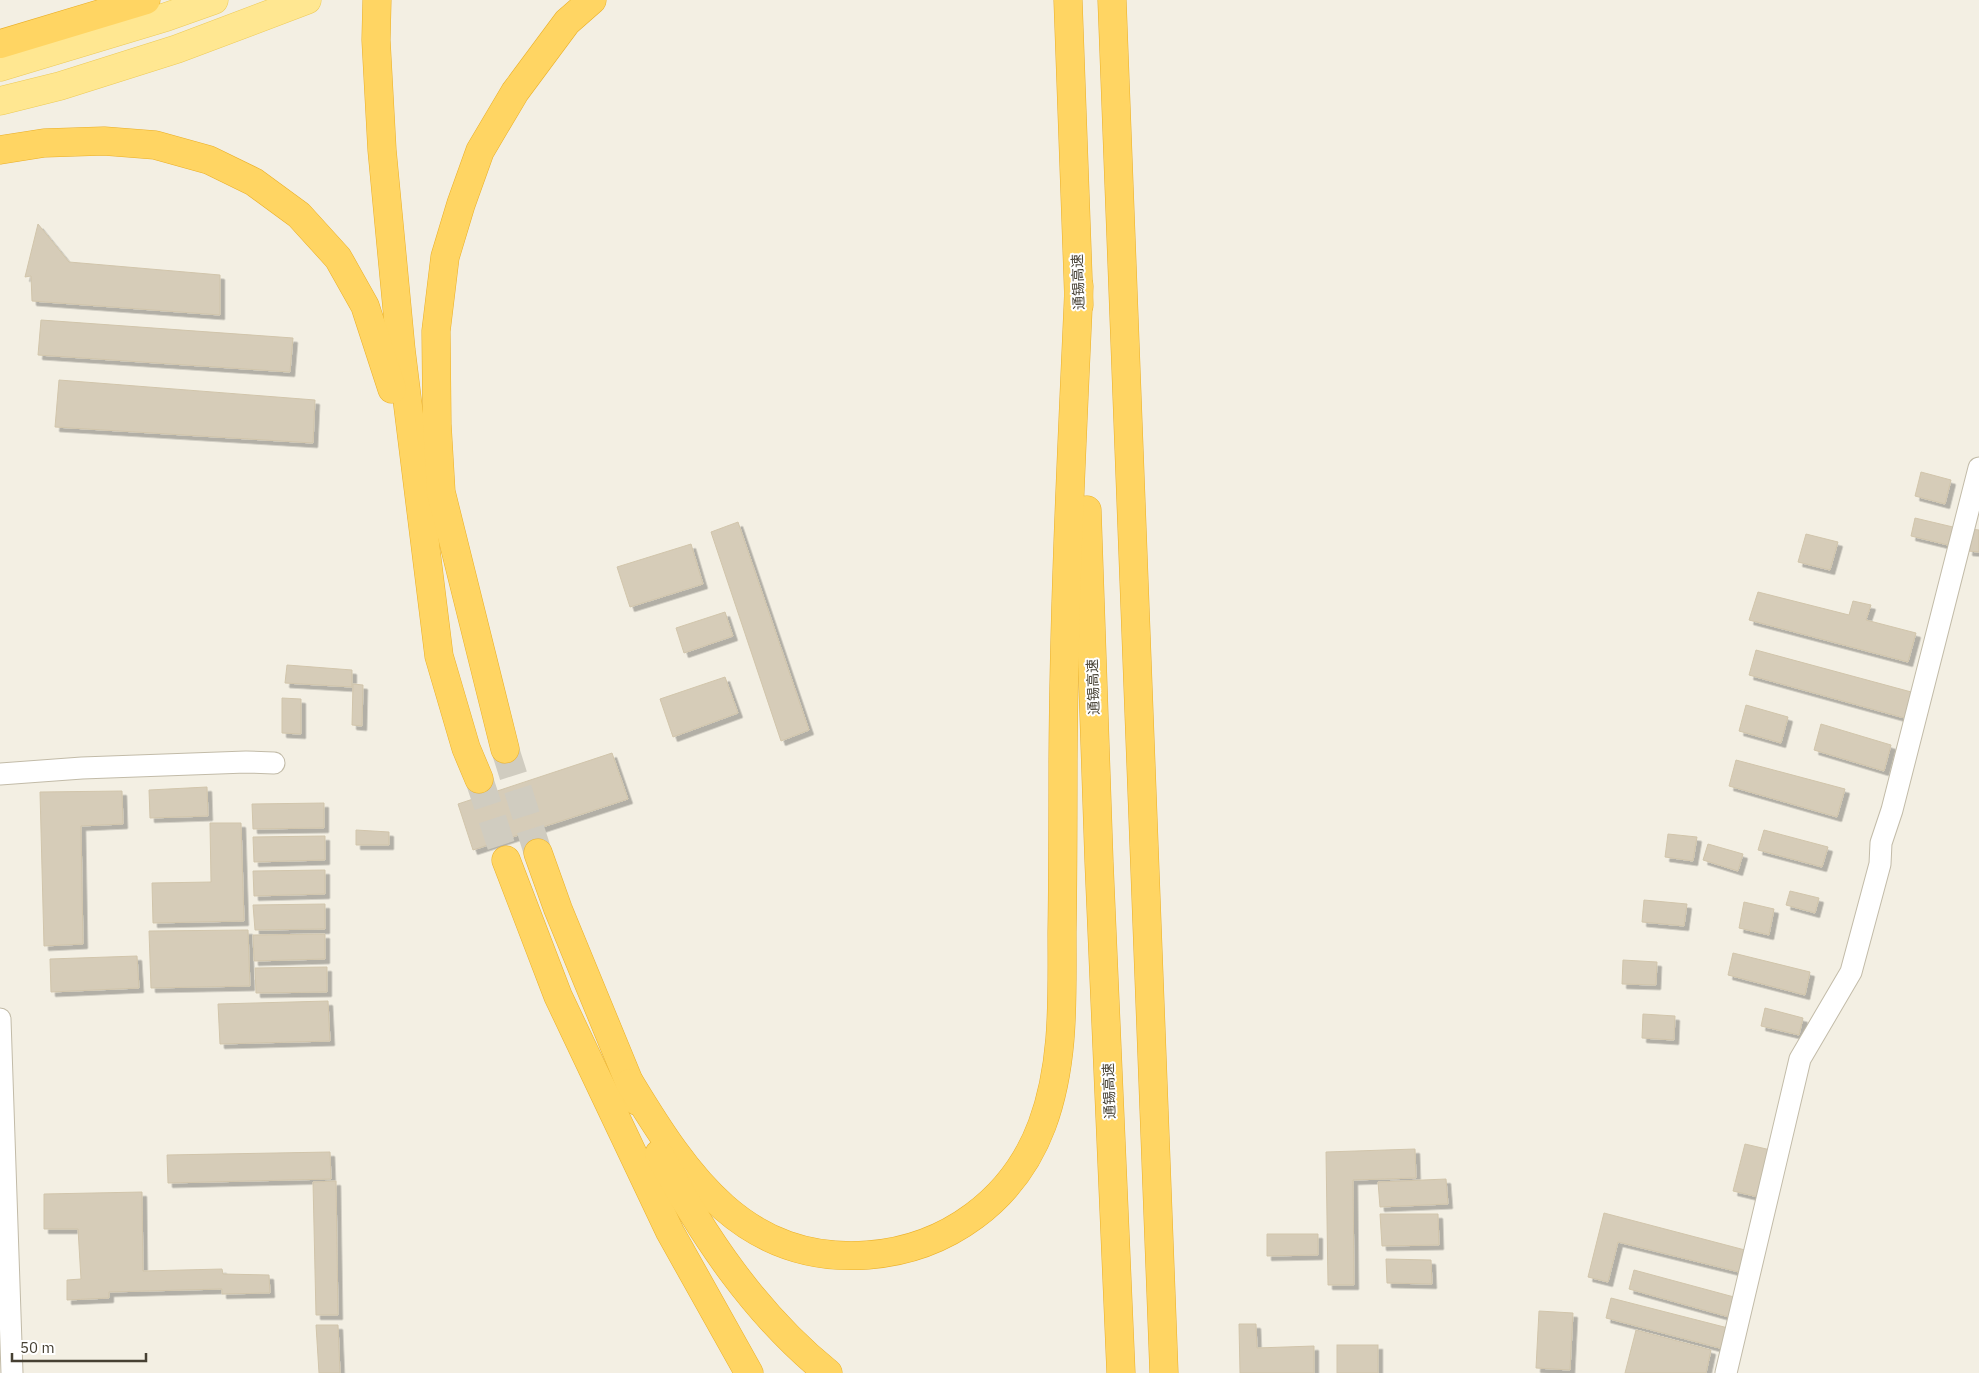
<svg xmlns="http://www.w3.org/2000/svg" width="1979" height="1373" font-family="'IBM Plex Sans','Noto Sans SC',sans-serif">
<style>
.building{fill:#d6ccb8;stroke:#d1c5ab;filter:url(#shadow)}
.lines{fill:none;stroke-linecap:round;stroke-linejoin:round}
.highway-tunnel{stroke:#d0ccc0;stroke-width:28;stroke-dasharray:28 14;stroke-linecap:butt}
.street-casing{stroke:#c2bba8;stroke-width:23}
.primary-casing{stroke:#edca57;stroke-width:29}
.highway-casing{stroke:#eaaf27;stroke-width:29}
.street{stroke:#fff;stroke-width:21}
.primary{stroke:#ffe791;stroke-width:28}
.highway{stroke:#ffd563;stroke-width:28}
.labels{text-anchor:middle;dominant-baseline:central;stroke-width:4;stroke-linejoin:round;paint-order:stroke}
.street-label{font-size:14px;fill:#464033;stroke:#fff}
</style>
<defs>
<filter id="shadow"><feDropShadow dx="4.5" dy="4.5" stdDeviation="0" flood-color="#0004"/></filter>
</defs>
<rect width="100%" height="100%" fill="#f3efe3"/>
<!-- building -->
<g class="building">
<polygon points="38,224 69,262 220,275 220,315 32,301 31,276 25,277"/>
<polygon points="41,320 293,338 290,372 38,355"/>
<polygon points="59,380 315,400 313,443 55,427"/>
<polygon points="1921,472 1951,480 1945,504 1915,496"/>
<polygon points="1915,518 1953,527 1948,545 1911,536"/>
<polygon points="738,522 809,730 781,741 711,532"/>
<polygon points="1970,529 1979,530 1979,552 1968,551"/>
<polygon points="1806,534 1838,542 1830,570 1798,562"/>
<polygon points="691,544 703,584 630,607 617,567"/>
<polygon points="1758,592 1849,615 1853,601 1871,605 1866,620 1916,633 1908,662 1749,620"/>
<polygon points="725,612 733,636 684,653 676,628"/>
<polygon points="1756,650 1915,693 1908,719 1749,675"/>
<polygon points="287,665 352,670 352,687 285,683"/>
<polygon points="725,677 738,713 673,737 660,699"/>
<polygon points="353,684 363,685 362,726 352,725"/>
<polygon points="282,698 301,699 301,734 282,733"/>
<polygon points="1746,705 1788,717 1781,743 1739,731"/>
<polygon points="1821,724 1891,745 1884,771 1814,750"/>
<polygon points="612,753 628,799 473,850 458,804"/>
<polygon points="1736,760 1845,789 1837,817 1729,786"/>
<polygon points="207,787 208,816 150,818 149,790"/>
<polygon points="122,791 123,824 81,826 83,944 44,946 40,792"/>
<polygon points="324,803 324,828 253,829 252,804"/>
<polygon points="210,823 241,823 244,921 153,923 152,883 211,882"/>
<polygon points="356,830 389,832 389,845 356,845"/>
<polygon points="1764,830 1828,847 1822,867 1758,850"/>
<polygon points="1668,834 1697,837 1693,861 1665,857"/>
<polygon points="325,836 325,860 254,862 253,837"/>
<polygon points="1708,844 1743,854 1738,871 1703,860"/>
<polygon points="325,870 325,894 254,896 253,871"/>
<polygon points="1790,891 1819,898 1815,913 1786,905"/>
<polygon points="1644,900 1687,904 1684,926 1642,922"/>
<polygon points="1744,902 1774,909 1769,935 1739,928"/>
<polygon points="325,904 325,929 255,930 253,905"/>
<polygon points="248,930 250,986 151,988 149,931"/>
<polygon points="325,934 325,959 254,961 253,935"/>
<polygon points="1733,953 1810,972 1805,995 1728,975"/>
<polygon points="137,956 139,988 51,992 50,959"/>
<polygon points="1623,960 1657,962 1656,985 1622,984"/>
<polygon points="327,967 327,992 256,993 255,968"/>
<polygon points="328,1001 330,1041 220,1044 218,1004"/>
<polygon points="1765,1008 1803,1018 1799,1035 1761,1026"/>
<polygon points="1643,1014 1675,1016 1674,1040 1642,1038"/>
<polygon points="1745,1144 1775,1151 1762,1198 1733,1191"/>
<polygon points="1415,1149 1416,1178 1353,1180 1354,1285 1328,1285 1326,1152"/>
<polygon points="330,1152 331,1179 168,1183 167,1155"/>
<polygon points="1446,1179 1448,1204 1380,1207 1378,1182"/>
<polygon points="336,1181 338,1315 316,1315 313,1182"/>
<polygon points="142,1192 143,1271 222,1269 223,1274 269,1275 270,1293 222,1294 222,1289 109,1292 109,1298 67,1300 67,1280 81,1279 78,1229 44,1229 44,1194"/>
<polygon points="1604,1213 1745,1250 1739,1272 1618,1242 1608,1282 1588,1277"/>
<polygon points="1380,1214 1438,1214 1439,1245 1382,1246"/>
<polygon points="1267,1234 1318,1234 1318,1255 1267,1256"/>
<polygon points="1386,1259 1431,1260 1432,1284 1387,1283"/>
<polygon points="1634,1270 1734,1297 1729,1317 1629,1289"/>
<polygon points="1611,1298 1732,1329 1727,1350 1606,1318"/>
<polygon points="1539,1311 1573,1313 1570,1370 1536,1368"/>
<polygon points="1239,1324 1256,1324 1257,1348 1314,1346 1314,1373 1240,1373"/>
<polygon points="316,1325 338,1325 340,1373 319,1373"/>
<polygon points="1636,1330 1711,1350 1706,1373 1625,1373"/>
<rect x="1337" y="1345" width="41" height="28"/>
</g>
<g class="lines">
<!-- highway-tunnel -->
<g class="highway-tunnel">
<polyline points="505,749 538,853"/>
<polyline points="479,779 506,860"/>
</g>
<defs>
<g id="street">
<polyline points="0,774 82,768 246,762 274,763"/>
<polyline points="0,1019 12,1373"/>
<polyline points="1726,1373 1800,1059 1851,972 1880,864 1881,843 1892,810 1979,468"/>
</g>
<g id="primary">
<polyline points="0,67 166,17 214,0"/>
<polyline points="0,101 60,86 177,49 307,0"/>
</g>
<g id="highway">
<polyline points="377,0 376,40 382,150 401,350 439,656 466,748 479,779"/>
<polyline points="1068,0 1079,305"/>
<polyline points="1112,0 1164,1373"/>
<polyline points="0,44 146,0"/>
<polyline points="0,150 44,143 104,141 155,145 209,160 254,182 299,215 338,258 365,306 392,389"/>
<polyline points="1087,510 1099,862 1121,1373"/>
<polyline points="505,749 441,492 437,424 436,331 445,257 461,204 480,151 515,92 567,22 592,0"/>
<polyline points="538,853 558,909 637,1101"/>
<polyline points="506,860 558,996 670,1232 749,1373"/>
<path d="M630 1083C687 1177 745 1264 868 1255 947 1249 1014 1200 1042 1125 1065 1063 1062 997 1062 932 1063 874 1063 816 1063 759 1064 601 1072 443 1079 286"/>
<path d="M659 1154C703 1236 755 1314 828 1373"/>
</g>
</defs>
<!-- street casing -->
<use href="#street" class="street-casing"/>
<!-- primary casing -->
<use href="#primary" class="primary-casing"/>
<!-- highway casing -->
<use href="#highway" class="highway-casing"/>
<!-- street -->
<use href="#street" class="street"/>
<!-- primary -->
<use href="#primary" class="primary"/>
<!-- highway -->
<use href="#highway" class="highway"/>
</g>
<g class="labels">
<!-- street labels -->
<g class="street-label">
<text transform="translate(1078 282) rotate(-92)">通锡高速</text>
<text transform="translate(1093 687) rotate(-92)">通锡高速</text>
<text transform="translate(1109 1091) rotate(-92)">通锡高速</text>
</g>
</g>
<!-- scale -->
<path d="M12 1353v8h134v-8" fill="none" stroke="#464033" stroke-width="2.5"/>
<text x="20" y="1353" font-size="15" fill="#464033" stroke="#ffffff" stroke-width="4" paint-order="stroke">50 m</text>
</svg>
